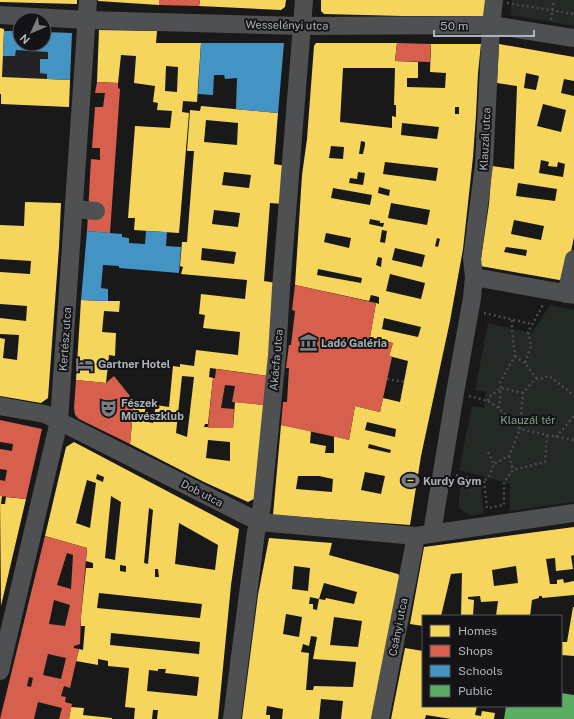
<svg xmlns="http://www.w3.org/2000/svg" width="574" height="719" font-family="'Public Sans',sans-serif">
<style>
.built{fill:#232325}
.green{fill:#232924}
.homes{fill:#f6d55c;fill-rule:evenodd}
.shops{fill:#d6604d;fill-rule:evenodd}
.schools{fill:#4393c3}
.public{fill:#5aae61}
.lines{fill:none;stroke-linecap:round;stroke-linejoin:round}
.path{stroke:#494b4d;stroke-width:2.5;stroke-dasharray:2 3;stroke-linecap:butt}
.minor{stroke:#4e5052;stroke-width:18}
.labels{text-anchor:middle;dominant-baseline:central;stroke-width:4;stroke-linejoin:round;paint-order:stroke}
.street-label{font-size:11px;fill:#acb2b9;stroke:#141416}
.poi-label{font-size:11px;font-weight:bold;fill:#acb2b9;stroke:#141416;text-anchor:start}
.park-label{font-size:11px;fill:#86a285;stroke:#141416}
</style>
<rect width="100%" height="100%" fill="#19191a"/>
<!-- built -->
<polygon class="built" points="4,31 20,31 20,44 44,44 44,32 72,33 69,107 1,104"/>
<!-- green -->
<g class="green">
<polygon points="512,0 574,0 574,26 510,15"/>
<polygon points="550,305 574,310 574,502 510,511 510,484 459,470 472,406 484,408 486,392 475,390 488,323 532,333"/>
<path d="M462 479 481 484 484 513C471 516 469 517 459 507V500Z"/>
</g>
<!-- homes -->
<g class="homes">
<polygon points="0,0 77,0 77,4 0,2"/>
<polygon points="98,0 159,0 159,5 98,1"/>
<polygon points="200,0 286,0 285,7 281,10 199,6"/>
<polygon points="321,0 486,0 484,16 403,16 324,14 321,11"/>
<polygon points="0,28 4,29 4,31 2,77 70,80 69,107 1,104 1,94 0,94"/>
<path d="M99 30 157 31 156 43H201L197 102 183 101 182 112 189 113 179 233 134 230 135 218H128L135 126 170 128 172 111 157 110 158 103 153 102 155 86 134 83 136 56 121 55 118 83 97 82ZM166 66 178 67 177 92 165 91Z"/>
<path d="M316 43H397L395 61 418 62V78H407V87L445 88 446 73 430 72 431 44H481L478 73 476 115 473 157 463 249 450 321 421 456 410 525 273 515 281 425 311 431 310 443 326 446 325 453H334V436L349 440 355 406 380 412 383 398 400 402 408 361 389 356 393 343 370 337 376 303 379 304V297L371 295 369 301 295 285 302 175 307 139 314 46ZM343 68H395L394 105H396V117L392 116V128L340 122ZM455 107H459V114H455ZM402 123 439 127 437 139 401 135ZM361 141 365 142V145L363 154H359ZM331 146 344 147 343 159 329 158ZM385 162 438 168 436 181 383 174ZM358 172 365 173 363 185 349 183 350 178 357 179ZM379 187 390 190 389 196 378 193ZM333 188 372 195 370 205 331 198ZM391 203 430 210 427 225 388 218ZM370 219 380 221V223H384L383 227 369 224ZM382 230 387 231 385 243 380 242ZM326 233 351 238 349 248 324 242ZM437 238 440 239 438 247 435 246ZM395 248 425 255 422 267 392 260ZM378 257 382 258 381 267 376 265ZM318 269 362 278 361 283 317 275ZM390 274 425 283 421 299 386 291ZM384 318 421 327 418 337 382 329ZM367 422 396 429 395 437 365 430ZM369 444 391 450 390 453 368 448ZM365 472 385 476 381 494 361 490ZM298 476H319L333 479 332 492 296 489Z"/>
<path d="M499 44 574 57V81L564 79 561 93 574 96V237L565 281 480 266 489 204 492 166 514 169 517 86 497 83ZM526 73 539 76 536 90 524 88ZM543 104 566 110 561 132 537 126ZM541 160 549 162 548 166 557 167 558 162 565 164 563 177 539 173ZM518 183 557 189 555 201 516 196ZM514 220 544 226 541 240 511 234ZM506 247 527 250 526 256 504 252Z"/>
<path d="M201 106 278 113 274 164 286 166 283 204 270 203 264 281 276 283 268 376 210 368 209 377 213 378 208 424H205L204 427 233 428 235 402 265 405 254 499 248 502 204 482 130 444 134 401 146 403 144 421 153 423 156 405 169 407 173 366 180 367V364L194 366 196 350 238 355 240 332 203 328 205 315 199 314 201 294 245 299 247 280 181 274 183 267 180 266 182 242H187L194 151H187L190 110 200 111ZM206 120 238 123 237 145 204 142ZM224 172 251 175 249 188 222 185ZM214 210 240 213 238 227 212 224ZM202 248 236 252 234 264 201 260ZM182 376 194 377 187 437 176 433ZM208 440 230 442V461L206 458Z"/>
<polygon points="25,202 61,203 59,247 48,398 41,403 0,396 0,338 5,339 3,358 17,360 19,335 0,334 0,318 26,321 27,306 0,304 0,272 30,274 31,261 0,259 0,225 24,226"/>
<polygon points="81,300 108,301 120,301 119,312 104,311 102,332 116,333 115,356 109,355 106,383 76,380"/>
<path d="M74 442 239 529 231 585 218 719H157L158 710H153L152 719H134L135 708 125 707 129 668 108 666V661L98 659V665L76 661 79 649 83 650 85 626H81V616L86 568H93V563L86 561 87 548 45 536 66 447ZM97 474 104 477 103 482 96 479ZM87 480 96 483 90 528 76 523ZM111 496 121 502 115 560 105 558ZM149 508 153 510 148 564 144 563ZM179 523 218 545 215 570 175 564ZM120 565 126 566V572L120 571ZM155 569H158L159 577H155ZM99 593 202 604 200 618 97 608ZM111 633 200 642 199 654 110 645ZM158 669H166L165 673 199 677 197 696 147 691 149 670 158 671Z"/>
<polygon points="0,496 2,496 1,504 5,504 6,497 26,499 1,606"/>
<path d="M574 527V555L571 556 573 569 556 571 555 558 546 559 550 584H557V580L563 579 564 583 574 581V595L542 598V596H539V598L532 600 530 616H496L498 601 481 602 480 596 468 597V599L474 600 473 616H461L462 573 451 574 441 616H423V626L410 624 424 547ZM516 566 518 583 494 586 492 570Z"/>
<path d="M269 538 332 543 329 555 398 574 401 579 373 719H341L343 701 321 699 319 719H282L283 709 267 706 266 715H270V719H242L258 595ZM294 566 310 568 308 591 292 589ZM324 583 357 592 354 604 326 598 325 600 319 599 317 610 313 609V604H309L310 597 319 599ZM286 614 302 617 299 637 283 634ZM334 617 362 621 358 647 330 645ZM311 636 317 637 313 659 356 662 353 687 314 686 313 690H306L309 653 301 652 303 644 309 646Z"/>
<polygon points="573,607 574,607 574,656 561,655 561,642 567,642"/>
<polygon points="405,648 423,651 423,706 477,706 475,715 481,716 482,711 495,713 494,719 451,719 426,715 425,719 391,719"/>
<polygon points="71,707 84,708 83,715 112,718 112,719 69,719"/>
</g>
<!-- shops -->
<g class="shops">
<polygon points="159,0 200,0 199,6 159,5"/>
<polygon points="397,43 431,44 430,62 395,61"/>
<polygon points="97,82 118,83 118,88 120,89 110,233 87,231 91,159 100,160 100,148 92,148 95,107 103,107 105,93 95,93"/>
<polygon points="295,285 376,303 370,337 393,343 389,356 392,357 380,412 355,406 349,440 281,425 283,402 287,402 289,368 286,368 289,345 291,345 295,311 292,310"/>
<polygon points="216,369 268,376 265,405 232,402 235,386 225,385 221,408 234,409 233,428 208,428 213,378 215,378"/>
<polygon points="114,376 130,396 124,401 134,401 130,444 79,419 75,415 74,408 76,380 106,383"/>
<polygon points="0,420 42,429 26,499 0,496 0,480 5,481 7,470 0,469 0,449 12,451 13,444 0,442"/>
<path d="M45 536 87 548 81 616 80 644 74 646V648L79 649 70 688 64 686 61 696 66 697 65 702 72 704 69 719H59L62 708 38 702 34 719H0ZM67 553 73 555 71 589 57 585ZM54 600 70 605 65 626 49 624ZM48 654 66 658 61 679 43 675ZM29 677 33 678 31 687 27 686Z"/>
</g>
<!-- schools -->
<g class="schools">
<polygon points="4,31 20,31 20,44 44,44 44,32 72,33 70,80 47,79 47,74 40,73 40,59 48,59 48,52 16,50 15,56 3,56"/>
<polygon points="201,43 284,43 278,113 236,109 237,78 225,79 224,75 214,75 213,95 198,94"/>
<polygon points="87,231 122,234 122,237 129,238 129,243 145,244 146,231 167,232 166,246 181,247 179,273 119,268 119,266 103,265 101,288 108,289 108,301 81,300"/>
</g>
<!-- public -->
<polygon class="public" points="561,693 574,695 574,719 504,719 506,706 561,706"/>
<g class="lines">
<!-- path -->
<g class="path">
<polyline points="507,3 574,14"/>
<polyline points="551,20 554,0"/>
<polyline points="484,313 532,324"/>
<polyline points="515,356 525,363"/>
<polyline points="536,378 540,379 549,376 566,389 574,396"/>
<polyline points="387,379 404,382"/>
<polyline points="469,396 488,401 499,408 520,429 547,435 574,440"/>
<polyline points="488,401 489,397 501,388 523,393"/>
<polyline points="499,408 501,388 500,382 515,356 512,329 512,319"/>
<polyline points="556,437 574,416"/>
<polyline points="488,452 494,464"/>
<polyline points="509,456 513,470"/>
<polyline points="456,475 484,481 488,478 494,464 509,456 520,429 523,393 536,378 525,363 531,346 528,332 543,305"/>
<polyline points="484,481 487,508 504,505 504,482 513,470 545,462 547,435"/>
</g>
<!-- minor -->
<g class="minor">
<polyline points="0,15 87,20 302,26 491,25 574,38"/>
<polyline points="74,209 96,211"/>
<polyline points="474,277 574,295"/>
<polyline points="566,294 574,259"/>
<polyline points="0,406 45,414 259,522 416,536 574,513"/>
<polyline points="432,533 455,393 472,298 474,277 472,258 484,165 491,25 494,0"/>
<polyline points="0,671 59,421 88,0"/>
<polyline points="232,719 256,532 259,522 262,505 277,355 281,288 304,0"/>
<polyline points="380,719 416,536"/>
</g>
</g>
<!-- icons -->
<defs>
<symbol id="museum-bare" viewBox="-9 -9 18 18"><path d="M0-6L6-3V-2H-6V-3ZM-5-1h2V3h-2ZM-1-1h2V3h-2ZM3-1h2V3H3ZM-6 4H6V6H-6Z" fill="#797c81" stroke="#141416" stroke-width="2.5" paint-order="stroke"/></symbol>
<symbol id="hotel-bare" viewBox="-9 -9 18 18"><path d="M-6-4.5h1.5V1H6V5H4.5V3h-9V5H-6ZM-4 0a1.8 1.8 0 1 1 3.6 0ZM.5 0V-2.5h3Q6-2.5 6 0Z" fill="#797c81" stroke="#141416" stroke-width="2.5" paint-order="stroke"/></symbol>
<symbol id="theatre-bare" viewBox="-9 -9 18 18"><path d="M-5-5.5Q0-4 5-5.5V0Q5 5 0 6Q-5 5-5 0ZM-3.3-2.5H-1v1.5H-3.3ZM1-2.5H3.3v1.5H1ZM-2.8 1Q0 5.5 2.8 1Z" fill="#797c81" stroke="#141416" stroke-width="2.5" paint-order="stroke"/></symbol>
<symbol id="stadium-bare" viewBox="-9 -9 18 18"><path d="M0-5a6.5 5 0 1 0 0 10a6.5 5 0 1 0 0-10ZM-3.5-1.8h7v3.6h-7Z" fill="#797c81" stroke="#141416" stroke-width="2.5" paint-order="stroke"/></symbol>
</defs>
<g fill-rule="evenodd">
<use href="#museum-bare" x="296" y="330" width="25" height="25"/>
<use href="#hotel-bare" x="72" y="352" width="25" height="25"/>
<use href="#theatre-bare" x="96" y="396" width="25" height="25"/>
<use href="#stadium-bare" x="398" y="468" width="25" height="25"/>
</g>
<g class="labels">
<!-- street labels -->
<g class="street-label">
<text transform="translate(287 25) rotate(1)">Wesselényi utca</text>
<text transform="translate(485 139) rotate(-87)">Klauzál utca</text>
<text transform="translate(65 339) rotate(-86)">Kertész utca</text>
<text transform="translate(276 360) rotate(-85)">Akácfa utca</text>
<text transform="translate(202 493) rotate(27)">Dob utca</text>
<text transform="translate(398 627) rotate(-79)">Csányi utca</text>
</g>
<!-- poi labels -->
<g class="poi-label">
<text x="321" y="343">Ladó Galéria</text>
<text x="98" y="364">Gartner Hotel</text>
<text x="121" y="403">Fészek<tspan x="121" dy="13">Művészklub</tspan></text>
<text x="423" y="481">Kurdy Gym</text>
</g>
<!-- park labels -->
<g class="park-label">
<text x="528" y="420">Klauzál tér</text>
</g>
</g>
<!-- legend -->
<rect x="422" y="615" width="140" height="92" fill="#141416" stroke="#515357"/>
<rect x="430" y="625" width="20" height="12" fill="#f6d55c" stroke="#515357"/>
<text x="458" y="635" font-size="12" fill="#acb2b9">Homes</text>
<rect x="430" y="645" width="20" height="12" fill="#d6604d" stroke="#515357"/>
<text x="458" y="655" font-size="12" fill="#acb2b9">Shops</text>
<rect x="430" y="665" width="20" height="12" fill="#4393c3" stroke="#515357"/>
<text x="458" y="675" font-size="12" fill="#acb2b9">Schools</text>
<rect x="430" y="685" width="20" height="12" fill="#5aae61" stroke="#515357"/>
<text x="458" y="695" font-size="12" fill="#acb2b9">Public</text>
<!-- north arrow -->
<g transform="translate(32 32) rotate(225)"><circle r="19" fill="#141416" stroke="#515357"/>
<path d="M0-3L7 15L0 10L-7 15Z" fill="#797c81"/>
<text y="-6" font-size="11" font-weight="bold" text-anchor="middle" fill="#acb2b9">N</text>
</g>
<!-- scale -->
<path d="M434 30v6h100v-6" fill="none" stroke="#acb2b9" stroke-width="2"/>
<text x="440" y="30" font-size="12" fill="#acb2b9" stroke="#141416" stroke-width="3" paint-order="stroke">50 m</text>
</svg>
